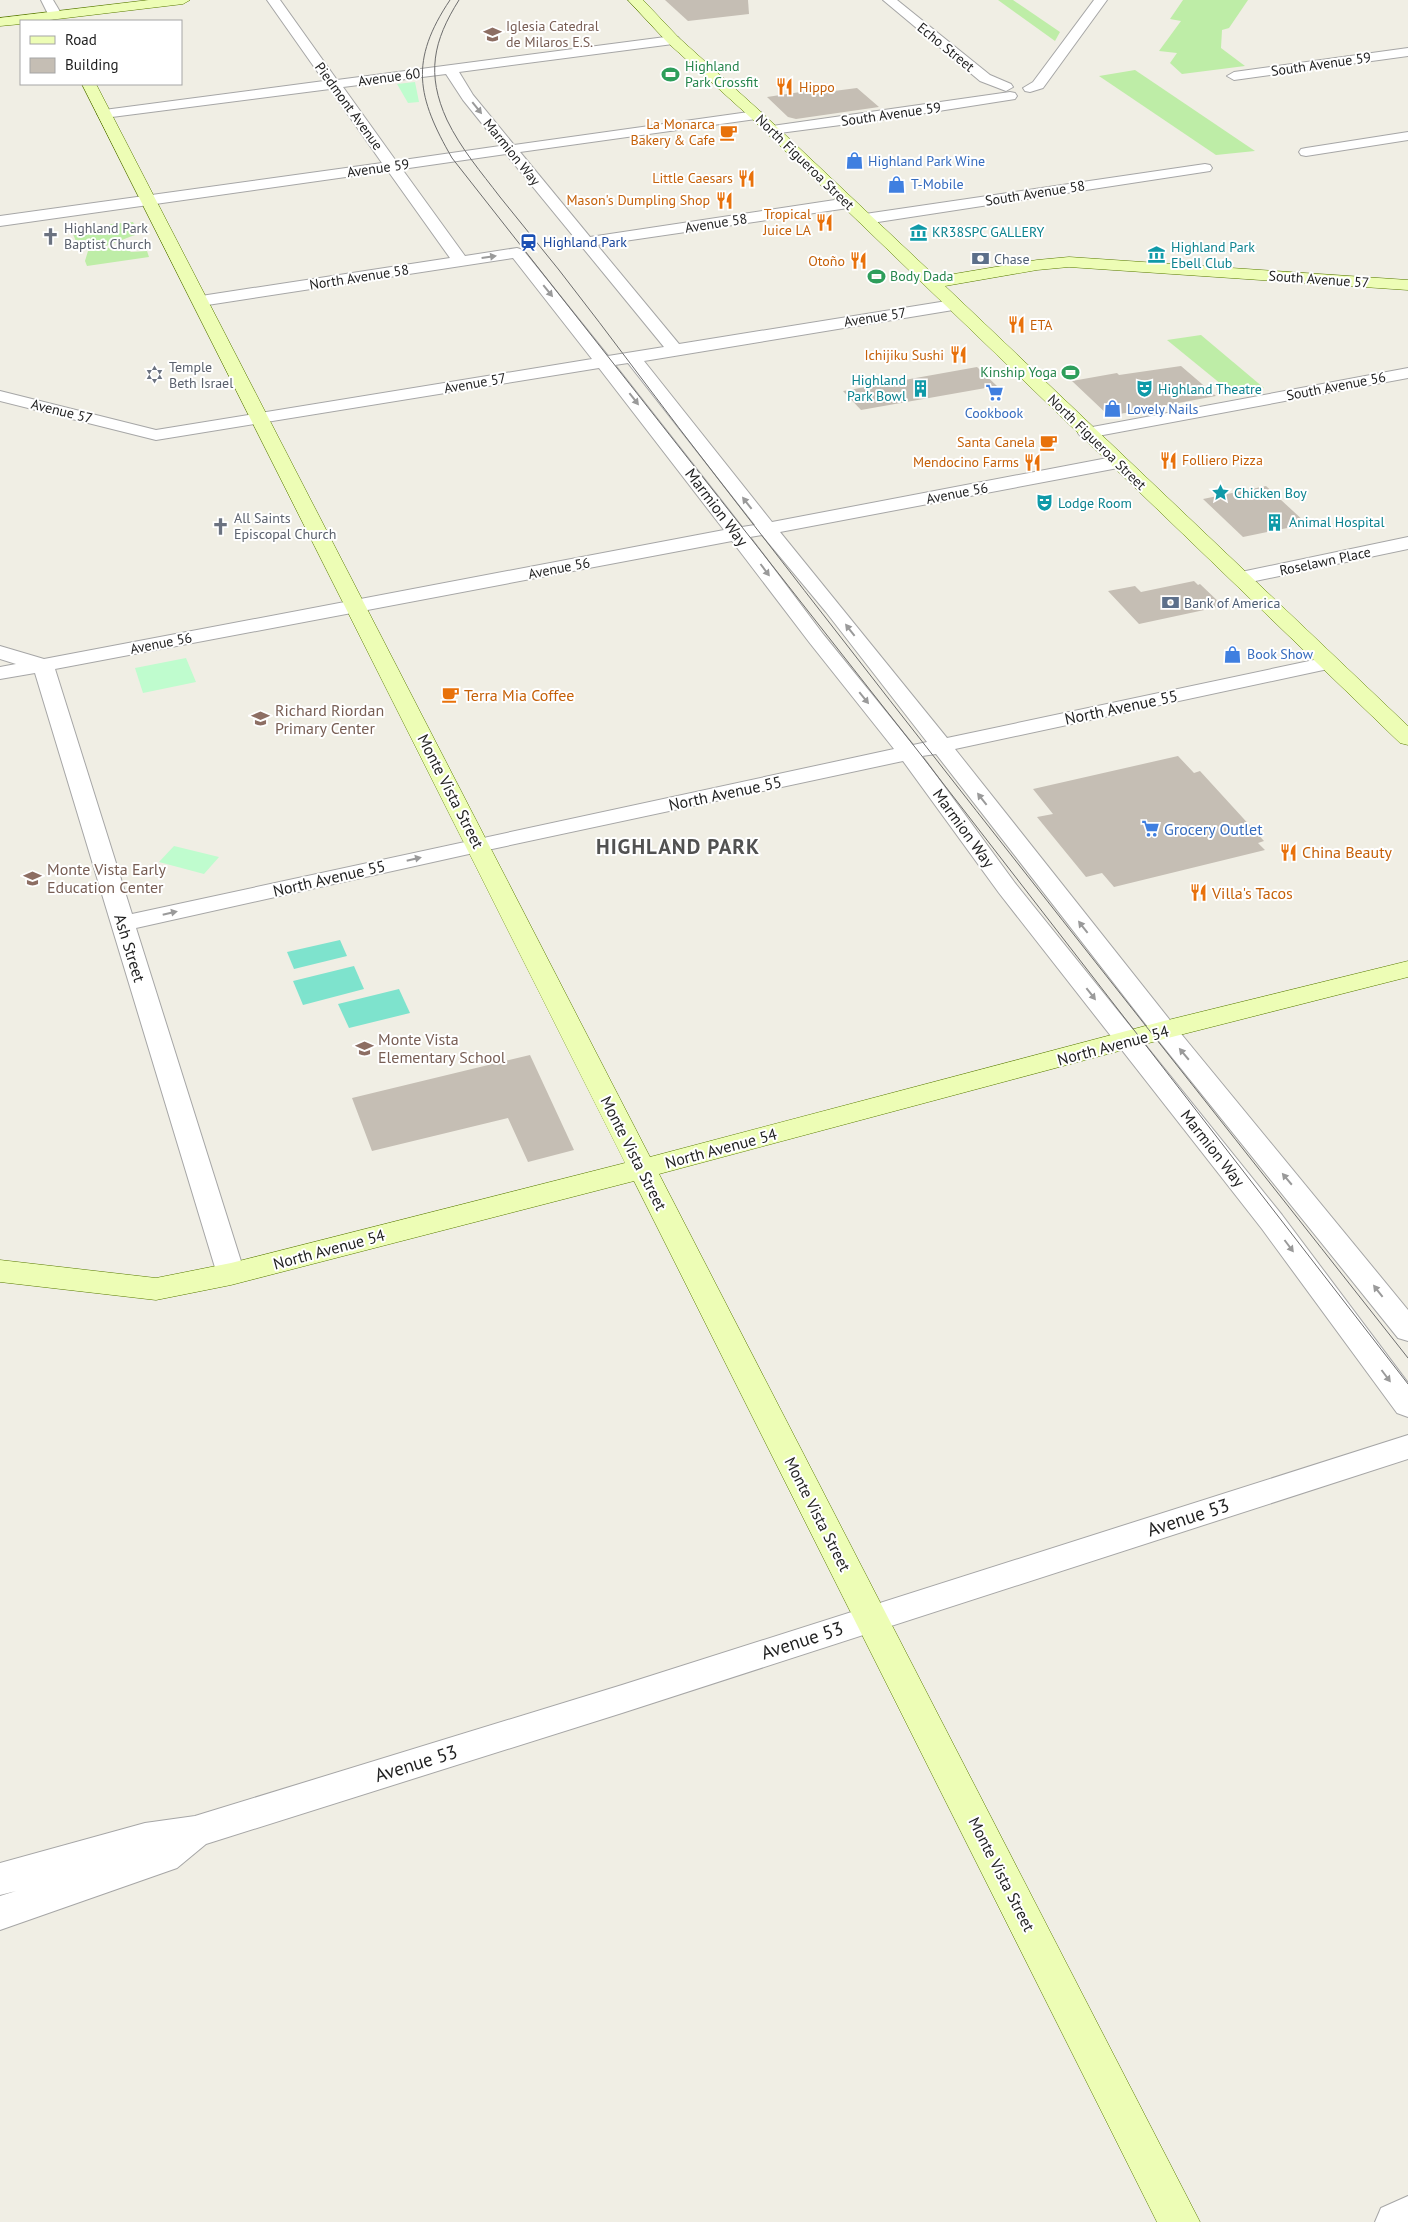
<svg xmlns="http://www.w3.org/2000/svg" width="1408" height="2222" font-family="'PT Sans',sans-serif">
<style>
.grass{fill:#beeda7}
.park{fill:#bffcce}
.pitch{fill:#7ee3cd}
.building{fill:#c5beb4}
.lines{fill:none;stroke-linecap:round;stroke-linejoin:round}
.street-casing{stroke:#a6a6a6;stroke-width:2}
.secondary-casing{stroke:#597b00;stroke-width:1}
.street{fill:#fff;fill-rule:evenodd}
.secondary{fill:#edfdb5;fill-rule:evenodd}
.tram{stroke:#6d6d6d;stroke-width:1}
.oneway{fill:#9a9a9a}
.labels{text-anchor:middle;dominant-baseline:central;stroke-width:4;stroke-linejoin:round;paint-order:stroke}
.far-education-label{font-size:14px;fill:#785e54;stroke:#fff;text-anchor:start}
.far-street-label{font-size:14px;fill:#1f1f1f;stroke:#fff}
.far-leisure-label{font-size:14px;fill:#27864d;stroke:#fff;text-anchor:start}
.far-food-label{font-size:14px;fill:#c56008;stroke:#fff;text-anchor:end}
.far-shop-label{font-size:14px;fill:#366cbe;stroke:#fff;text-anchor:start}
.far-worship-label{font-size:14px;fill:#5b616d;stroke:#fff;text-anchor:start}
.far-culture-label{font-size:14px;fill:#0d838f;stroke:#fff;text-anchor:start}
.far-transit-label{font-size:14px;fill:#164399;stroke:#fff;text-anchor:start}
.far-service-label{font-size:14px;fill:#4e5e75;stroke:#fff;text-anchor:start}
.street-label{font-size:16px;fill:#1f1f1f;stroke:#fff}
.food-label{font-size:16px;fill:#c56008;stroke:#fff;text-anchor:start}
.education-label{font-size:16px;fill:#785e54;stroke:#fff;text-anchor:start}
.shop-label{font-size:16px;fill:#366cbe;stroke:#fff;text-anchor:start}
.near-street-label{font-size:19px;fill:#1f1f1f;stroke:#fff}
.district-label{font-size:21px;font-weight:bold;letter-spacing:1px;fill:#525252;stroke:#fff}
</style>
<rect width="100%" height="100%" fill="#f0eee4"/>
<!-- grass -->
<g class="grass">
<polygon points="998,0 1013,0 1060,32 1055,41"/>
<polygon points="1183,0 1248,0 1229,28 1222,30 1221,48 1245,66 1182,74 1170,63 1177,53 1159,51 1181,21 1170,19"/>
<polygon points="1135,70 1255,151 1216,155 1099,76"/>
<path d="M133 222 139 234C116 240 102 254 77 244L73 234 99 230 111 224Z"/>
<polygon points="120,246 126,247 131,252 147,251 149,257 87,266 85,261 88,251"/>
<polygon points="1201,335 1264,388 1232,393 1167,340"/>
</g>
<!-- park -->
<g class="park">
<polygon points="415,82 419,102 408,103 397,84"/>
<polygon points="186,658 196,682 143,693 135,668"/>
<polygon points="174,846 219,857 204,874 159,862"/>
</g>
<!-- pitch -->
<g class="pitch">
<polygon points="340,940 347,956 294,969 287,952"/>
<polygon points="354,966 364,989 303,1005 293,981"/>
<polygon points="399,989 410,1013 349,1028 338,1004"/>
</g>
<!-- building -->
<g class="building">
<polygon points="665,0 748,0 749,14 688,21"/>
<polygon points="857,88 879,107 796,119 788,117 767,97 807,91 811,94"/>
<polygon points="1181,366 1216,396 1109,416 1072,381 1117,373 1119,375"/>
<polygon points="977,367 997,386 861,410 843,391"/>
<polygon points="1266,486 1307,524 1243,537 1203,499"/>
<polygon points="1194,581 1198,585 1200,584 1223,606 1139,624 1108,591 1135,586 1141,592"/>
<polygon points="1178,756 1194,773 1200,771 1264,841 1258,843 1265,850 1114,887 1102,873 1086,877 1037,817 1053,814 1033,789"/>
<polygon points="530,1055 574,1150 528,1162 508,1118 372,1151 352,1098"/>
</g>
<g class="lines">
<defs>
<g id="street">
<polygon points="41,0 53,0 62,15 60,18 50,18"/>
<path d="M267 0H280L337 80 673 36 678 37 680 40 678 43 673 44 459 72 473 95 514 145 756 111 761 112 763 115 761 118 756 119 520 152 590 237 848 198 853 200 856 203 853 206 848 208 597 245 679 344 953 300 959 301 961 305 959 309 953 310 644 361 772 522 1118 456 1125 458 1127 462 1125 466 1118 468 780 532 947 738 1328 657 1335 659 1338 663 1335 667 1328 669 955 749 1173 1024 1408 1310V1341L1398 1338 1155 1036 936 754 922 756 1015 883 1282 1215 1408 1383V1417L1397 1413 1262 1229 999 893 903 761 478 852 136 928 245 1274 241 1281 231 1284 221 1281 217 1274 35 673 0 679V667L16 664 0 659V646L44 659 724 530 599 368 156 440 0 401V391L156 430 592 359 513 258 201 306 195 305 193 301 195 297 201 296 450 258 388 171 0 226V216L382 163 330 89 104 118 97 114 104 110 324 81ZM446 74 463 100 500 146 396 161 343 87ZM506 154 664 347 608 356 523 250 517 248 465 256 402 169ZM628 363 755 525 742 527 615 365ZM762 535 826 612 927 742 913 745 823 634 750 537ZM732 541 809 642 894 749 132 914 55 669Z"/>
<polygon points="883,0 897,0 990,75 1011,84 1013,87 1006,91 980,81"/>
<polygon points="1094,0 1107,0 1043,88 1030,92 1025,91 1023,88 1033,82"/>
<polygon points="1408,48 1408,56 1234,80 1227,76 1234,72"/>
<polygon points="1010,92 1015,93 1017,96 1015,99 894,118 772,134 765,130 772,126"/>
<polygon points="1408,132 1408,140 1306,156 1301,155 1299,152 1301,149 1306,148"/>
<polygon points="1205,164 1210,165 1212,168 1210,171 865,224 860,222 857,219 860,216 865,214"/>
<polygon points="1408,368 1408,378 1087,438 1081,437 1078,433 1081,429 1087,428"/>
<polygon points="1408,537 1408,549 1241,584 1234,582 1231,578 1234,574 1241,572"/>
<polygon points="1408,1435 1408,1459 622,1713 206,1844 177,1868 0,1930 0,1896 16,1891 0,1895 0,1863 145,1823 195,1816 622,1685"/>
<polygon points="1408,2196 1408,2222 1375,2222 1381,2208"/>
</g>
<g id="secondary">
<polygon points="149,0 190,0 183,4 41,21 21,21 21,24 0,26 0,18"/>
<polygon points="628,0 643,0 678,37 761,112 936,277 1037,260 1069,257 1408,280 1408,290 1069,267 1037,270 945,286 1408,726 1408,745 1400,743 751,118 668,43"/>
<polygon points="82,84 96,84 650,1157 1164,1021 1408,961 1408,977 1164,1039 659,1174 1200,2222 1157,2222 634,1181 231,1285 156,1300 0,1282 0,1260 156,1278 231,1263 625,1163"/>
</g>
</defs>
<!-- street casing -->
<use href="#street" class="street-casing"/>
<!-- secondary casing -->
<use href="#secondary" class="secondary-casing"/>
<!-- street -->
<use href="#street" class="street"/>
<!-- secondary -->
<use href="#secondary" class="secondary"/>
<!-- tram -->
<g class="tram">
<path d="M450 0C409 61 417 97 452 158L918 751 1408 1384"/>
<path d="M459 0C433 41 426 74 447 120 461 149 481 172 500 197 520 221 539 246 559 270 613 339 665 411 719 480 946 775 1178 1066 1408 1358"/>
</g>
</g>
<!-- one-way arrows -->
<defs><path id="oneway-solid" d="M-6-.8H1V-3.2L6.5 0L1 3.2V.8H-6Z" transform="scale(1.25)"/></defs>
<g class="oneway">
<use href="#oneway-solid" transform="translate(477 108) rotate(51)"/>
<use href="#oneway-solid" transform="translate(489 257) rotate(-8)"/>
<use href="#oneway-solid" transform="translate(548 291) rotate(51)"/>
<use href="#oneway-solid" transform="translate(634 399) rotate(52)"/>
<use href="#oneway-solid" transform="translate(747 503) rotate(-128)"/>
<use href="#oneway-solid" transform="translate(765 570) rotate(53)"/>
<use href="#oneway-solid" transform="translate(850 630) rotate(-128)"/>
<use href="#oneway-solid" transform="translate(864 698) rotate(51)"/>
<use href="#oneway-solid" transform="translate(982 799) rotate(-128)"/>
<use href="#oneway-solid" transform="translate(414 859) rotate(-13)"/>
<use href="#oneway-solid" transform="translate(170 913) rotate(-13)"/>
<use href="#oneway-solid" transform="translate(1083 927) rotate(-128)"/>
<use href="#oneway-solid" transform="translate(1091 994) rotate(52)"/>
<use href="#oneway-solid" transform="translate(1184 1054) rotate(-130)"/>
<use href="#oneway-solid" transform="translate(1287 1179) rotate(-130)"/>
<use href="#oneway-solid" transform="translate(1289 1246) rotate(53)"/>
<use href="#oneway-solid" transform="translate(1378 1291) rotate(-128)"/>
<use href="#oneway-solid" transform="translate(1386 1376) rotate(53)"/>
</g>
<!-- icons -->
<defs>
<symbol id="school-bare" viewBox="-9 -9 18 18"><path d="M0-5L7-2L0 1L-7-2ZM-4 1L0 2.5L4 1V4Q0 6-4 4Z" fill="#8d6e63" stroke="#fff" stroke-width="2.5" paint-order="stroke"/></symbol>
<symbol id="stadium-bare" viewBox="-9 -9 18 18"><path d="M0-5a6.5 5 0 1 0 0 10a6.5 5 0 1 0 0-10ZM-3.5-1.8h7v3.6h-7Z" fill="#2e9e5b" stroke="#fff" stroke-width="2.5" paint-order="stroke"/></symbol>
<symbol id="restaurant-bare" viewBox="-9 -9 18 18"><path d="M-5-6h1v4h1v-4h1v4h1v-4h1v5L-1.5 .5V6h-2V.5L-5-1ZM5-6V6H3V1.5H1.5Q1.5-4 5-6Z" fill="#e8710a" stroke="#fff" stroke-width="2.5" paint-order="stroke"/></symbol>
<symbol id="cafe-bare" viewBox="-9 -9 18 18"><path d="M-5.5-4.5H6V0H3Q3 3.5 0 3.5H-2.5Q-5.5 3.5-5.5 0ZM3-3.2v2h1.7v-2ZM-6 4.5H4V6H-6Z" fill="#e8710a" stroke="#fff" stroke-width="2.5" paint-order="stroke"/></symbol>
<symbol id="shop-bare" viewBox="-9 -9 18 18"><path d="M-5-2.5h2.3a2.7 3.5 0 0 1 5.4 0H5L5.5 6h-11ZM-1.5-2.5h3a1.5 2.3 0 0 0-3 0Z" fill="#3f7fe0" stroke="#fff" stroke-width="2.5" paint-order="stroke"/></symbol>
<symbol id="museum-bare" viewBox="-9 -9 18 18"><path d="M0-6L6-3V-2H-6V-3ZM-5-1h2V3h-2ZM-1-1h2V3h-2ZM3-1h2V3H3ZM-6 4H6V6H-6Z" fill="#0f9aa8" stroke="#fff" stroke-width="2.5" paint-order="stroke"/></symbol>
<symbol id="church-bare" viewBox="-9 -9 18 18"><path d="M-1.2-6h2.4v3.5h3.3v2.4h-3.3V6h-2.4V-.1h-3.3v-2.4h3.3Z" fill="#6b7280" stroke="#fff" stroke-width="2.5" paint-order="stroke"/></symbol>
<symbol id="station-bare" viewBox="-9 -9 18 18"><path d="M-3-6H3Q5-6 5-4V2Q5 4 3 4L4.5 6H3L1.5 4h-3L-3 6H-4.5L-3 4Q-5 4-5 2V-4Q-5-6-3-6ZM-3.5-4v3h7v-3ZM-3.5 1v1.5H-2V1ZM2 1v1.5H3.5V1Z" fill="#1a4fb4" stroke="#fff" stroke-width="2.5" paint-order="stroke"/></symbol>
<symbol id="bank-bare" viewBox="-9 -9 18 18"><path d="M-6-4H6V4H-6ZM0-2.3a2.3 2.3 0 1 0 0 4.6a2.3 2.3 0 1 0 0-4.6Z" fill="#5c6f8a" stroke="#fff" stroke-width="2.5" paint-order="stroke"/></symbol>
<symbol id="synagogue-bare" viewBox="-9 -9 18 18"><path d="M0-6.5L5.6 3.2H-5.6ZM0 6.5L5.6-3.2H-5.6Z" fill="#6b7280" stroke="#fff" stroke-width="2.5" paint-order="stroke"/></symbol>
<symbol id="building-bare" viewBox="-9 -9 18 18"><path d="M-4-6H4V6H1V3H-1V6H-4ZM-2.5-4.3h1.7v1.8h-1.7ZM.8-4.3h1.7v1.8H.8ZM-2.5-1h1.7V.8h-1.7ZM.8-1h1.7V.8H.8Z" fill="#0f9aa8" stroke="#fff" stroke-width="2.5" paint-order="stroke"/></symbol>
<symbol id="theatre-bare" viewBox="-9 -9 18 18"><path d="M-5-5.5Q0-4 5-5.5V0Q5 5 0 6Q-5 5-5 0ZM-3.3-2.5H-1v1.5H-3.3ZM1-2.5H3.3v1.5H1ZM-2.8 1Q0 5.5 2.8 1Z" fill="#0f9aa8" stroke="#fff" stroke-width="2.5" paint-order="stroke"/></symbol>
<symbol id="supermarket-bare" viewBox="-9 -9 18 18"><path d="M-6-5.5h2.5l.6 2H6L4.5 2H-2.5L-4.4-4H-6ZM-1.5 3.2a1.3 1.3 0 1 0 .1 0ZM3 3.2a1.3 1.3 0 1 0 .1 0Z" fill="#3f7fe0" stroke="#fff" stroke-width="2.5" paint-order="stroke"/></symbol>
<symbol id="sight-bare" viewBox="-9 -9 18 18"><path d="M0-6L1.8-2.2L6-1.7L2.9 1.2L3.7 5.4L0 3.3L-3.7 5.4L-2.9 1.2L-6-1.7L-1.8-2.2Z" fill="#0f9aa8" stroke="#fff" stroke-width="2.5" paint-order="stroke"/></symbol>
</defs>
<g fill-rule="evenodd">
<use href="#school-bare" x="480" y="22" width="25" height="25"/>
<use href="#stadium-bare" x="658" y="62" width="25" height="25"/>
<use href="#restaurant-bare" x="772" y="74" width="25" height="25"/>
<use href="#cafe-bare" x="716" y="120" width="25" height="25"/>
<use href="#shop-bare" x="842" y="148" width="25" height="25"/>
<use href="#restaurant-bare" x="734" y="166" width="25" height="25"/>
<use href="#shop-bare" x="884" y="172" width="25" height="25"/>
<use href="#restaurant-bare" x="712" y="188" width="25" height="25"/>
<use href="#restaurant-bare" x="812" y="210" width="25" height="25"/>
<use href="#museum-bare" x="906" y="220" width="25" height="25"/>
<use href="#church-bare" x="38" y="224" width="25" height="25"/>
<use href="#station-bare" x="516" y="230" width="25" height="25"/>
<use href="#museum-bare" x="1144" y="242" width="25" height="25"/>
<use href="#bank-bare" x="968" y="246" width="25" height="25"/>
<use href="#restaurant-bare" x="846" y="248" width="25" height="25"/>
<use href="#stadium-bare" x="864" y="264" width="25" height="25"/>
<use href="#restaurant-bare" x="1004" y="312" width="25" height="25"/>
<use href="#restaurant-bare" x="946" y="342" width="25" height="25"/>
<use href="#stadium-bare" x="1058" y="360" width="25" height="25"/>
<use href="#synagogue-bare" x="142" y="362" width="25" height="25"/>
<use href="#building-bare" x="908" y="376" width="25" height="25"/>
<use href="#theatre-bare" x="1132" y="376" width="25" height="25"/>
<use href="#supermarket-bare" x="982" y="380" width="25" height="25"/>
<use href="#shop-bare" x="1100" y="396" width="25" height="25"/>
<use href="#cafe-bare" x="1036" y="430" width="25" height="25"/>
<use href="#restaurant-bare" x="1156" y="448" width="25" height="25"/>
<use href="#restaurant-bare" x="1020" y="450" width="25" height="25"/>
<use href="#sight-bare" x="1208" y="480" width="25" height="25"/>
<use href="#theatre-bare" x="1032" y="490" width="25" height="25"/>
<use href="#building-bare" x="1262" y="510" width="25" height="25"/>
<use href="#church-bare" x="208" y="514" width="25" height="25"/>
<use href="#bank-bare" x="1158" y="590" width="25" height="25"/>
<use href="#shop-bare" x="1220" y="642" width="25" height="25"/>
<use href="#cafe-bare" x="438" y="682" width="25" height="25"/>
<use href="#school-bare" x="248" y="706" width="25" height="25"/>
<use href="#supermarket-bare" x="1138" y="816" width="25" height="25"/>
<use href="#restaurant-bare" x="1276" y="840" width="25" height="25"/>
<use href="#school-bare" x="20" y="866" width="25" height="25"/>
<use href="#restaurant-bare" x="1186" y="880" width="25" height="25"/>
<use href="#school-bare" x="352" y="1036" width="25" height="25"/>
</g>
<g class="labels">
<!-- far-education labels -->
<g class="far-education-label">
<text x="506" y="26">Iglesia Catedral<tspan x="506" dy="16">de Milaros E.S.</tspan></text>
</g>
<!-- far-street labels -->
<g class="far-street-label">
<text transform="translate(946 47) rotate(39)">Echo Street</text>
<text transform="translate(1321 64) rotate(-8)">South Avenue 59</text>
<text transform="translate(389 77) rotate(-8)">Avenue 60</text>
<text transform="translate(349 106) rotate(54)">Piedmont Avenue</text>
<text transform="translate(891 114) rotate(-8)">South Avenue 59</text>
<text transform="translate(512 152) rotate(51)">Marmion Way</text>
<text transform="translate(805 162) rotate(44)">North Figueroa Street</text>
<text transform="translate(378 168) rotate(-8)">Avenue 59</text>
<text transform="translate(1035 193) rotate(-9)">South Avenue 58</text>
<text transform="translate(716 223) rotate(-9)">Avenue 58</text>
<text transform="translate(359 277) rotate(-9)">North Avenue 58</text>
<text transform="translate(1319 279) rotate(4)">South Avenue 57</text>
<text transform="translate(875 317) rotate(-9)">Avenue 57</text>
<text transform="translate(475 383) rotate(-10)">Avenue 57</text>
<text transform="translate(1336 386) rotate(-11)">South Avenue 56</text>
<text transform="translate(62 411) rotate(14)">Avenue 57</text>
<text transform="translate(1097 442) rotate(44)">North Figueroa Street</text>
<text transform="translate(957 493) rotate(-11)">Avenue 56</text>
<text transform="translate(1325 561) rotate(-12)">Roselawn Place</text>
<text transform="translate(559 568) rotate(-11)">Avenue 56</text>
<text transform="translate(161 643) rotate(-11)">Avenue 56</text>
</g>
<!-- far-leisure labels -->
<g class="far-leisure-label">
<text x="685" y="66">Highland<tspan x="685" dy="16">Park Crossfit</tspan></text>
<text x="890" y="276">Body Dada</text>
<text x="1057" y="372" text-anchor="end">Kinship Yoga</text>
</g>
<!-- far-food labels -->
<g class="far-food-label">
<text x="799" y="87" text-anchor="start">Hippo</text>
<text x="715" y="124">La Monarca<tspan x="715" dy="16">Bakery &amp; Cafe</tspan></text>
<text x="733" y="178">Little Caesars</text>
<text x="710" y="200">Mason's Dumpling Shop</text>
<text x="811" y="214">Tropical<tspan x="811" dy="16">Juice LA</tspan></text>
<text x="845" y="261">Otoño</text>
<text x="1030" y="325" text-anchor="start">ETA</text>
<text x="944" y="355">Ichijiku Sushi</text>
<text x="1035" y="442">Santa Canela</text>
<text x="1182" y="460" text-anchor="start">Folliero Pizza</text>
<text x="1019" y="462">Mendocino Farms</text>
</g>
<!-- far-shop labels -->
<g class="far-shop-label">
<text x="868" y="161">Highland Park Wine</text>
<text x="911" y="184">T-Mobile</text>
<text x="1127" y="409">Lovely Nails</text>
<text x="994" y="413" text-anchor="middle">Cookbook</text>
<text x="1247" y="654">Book Show</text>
</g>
<!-- far-worship labels -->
<g class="far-worship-label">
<text x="64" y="228">Highland Park<tspan x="64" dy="16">Baptist Church</tspan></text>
<text x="169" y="367">Temple<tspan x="169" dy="16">Beth Israel</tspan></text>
<text x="234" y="518">All Saints<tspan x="234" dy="16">Episcopal Church</tspan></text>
</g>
<!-- far-culture labels -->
<g class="far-culture-label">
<text x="932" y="232">KR38SPC GALLERY</text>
<text x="1171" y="247">Highland Park<tspan x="1171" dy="16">Ebell Club</tspan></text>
<text x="906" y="380" text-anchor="end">Highland<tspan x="906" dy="16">Park Bowl</tspan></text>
<text x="1158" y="389">Highland Theatre</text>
<text x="1234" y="493">Chicken Boy</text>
<text x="1058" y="503">Lodge Room</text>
<text x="1289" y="522">Animal Hospital</text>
</g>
<!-- far-transit labels -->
<g class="far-transit-label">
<text x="543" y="242">Highland Park</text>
</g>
<!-- far-service labels -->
<g class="far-service-label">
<text x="994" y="259">Chase</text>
<text x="1184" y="603">Bank of America</text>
</g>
<!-- street labels -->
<g class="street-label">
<text transform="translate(717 507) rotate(53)">Marmion Way</text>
<text transform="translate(1121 707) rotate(-12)">North Avenue 55</text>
<text transform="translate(451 791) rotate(63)">Monte Vista Street</text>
<text transform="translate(725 793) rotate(-12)">North Avenue 55</text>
<text transform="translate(964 828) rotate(54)">Marmion Way</text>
<text transform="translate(329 878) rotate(-13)">North Avenue 55</text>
<text transform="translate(130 948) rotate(73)">Ash Street</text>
<text transform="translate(1113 1045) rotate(-15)">North Avenue 54</text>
<text transform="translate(721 1148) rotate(-15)">North Avenue 54</text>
<text transform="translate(1213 1148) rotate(52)">Marmion Way</text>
<text transform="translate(634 1153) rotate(63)">Monte Vista Street</text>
<text transform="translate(329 1249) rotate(-15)">North Avenue 54</text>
<text transform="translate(818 1514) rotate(63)">Monte Vista Street</text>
<text transform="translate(1002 1874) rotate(63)">Monte Vista Street</text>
</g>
<!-- food labels -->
<g class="food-label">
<text x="464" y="695">Terra Mia Coffee</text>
<text x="1302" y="852">China Beauty</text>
<text x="1212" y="893">Villa's Tacos</text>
</g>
<!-- education labels -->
<g class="education-label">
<text x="275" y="710">Richard Riordan<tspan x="275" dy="18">Primary Center</tspan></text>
<text x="47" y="869">Monte Vista Early<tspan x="47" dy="18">Education Center</tspan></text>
<text x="378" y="1039">Monte Vista<tspan x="378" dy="18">Elementary School</tspan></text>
</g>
<!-- shop labels -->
<g class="shop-label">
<text x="1164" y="829">Grocery Outlet</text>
</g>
<!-- near-street labels -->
<g class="near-street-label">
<text transform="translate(1188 1517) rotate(-18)">Avenue 53</text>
<text transform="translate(802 1640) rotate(-18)">Avenue 53</text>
<text transform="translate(416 1763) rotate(-17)">Avenue 53</text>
</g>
<!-- district labels -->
<g class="district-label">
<text x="678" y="846">HIGHLAND PARK</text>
</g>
</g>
<!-- legend -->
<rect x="20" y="20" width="162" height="65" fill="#ffffff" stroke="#a5a5a5"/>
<rect x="30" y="36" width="25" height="8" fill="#edfdb5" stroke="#a5a5a5"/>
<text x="65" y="45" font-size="15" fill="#1f1f1f">Road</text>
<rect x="30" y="58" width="25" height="15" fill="#c5beb4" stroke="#a5a5a5"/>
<text x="65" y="70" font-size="15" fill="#1f1f1f">Building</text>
</svg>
